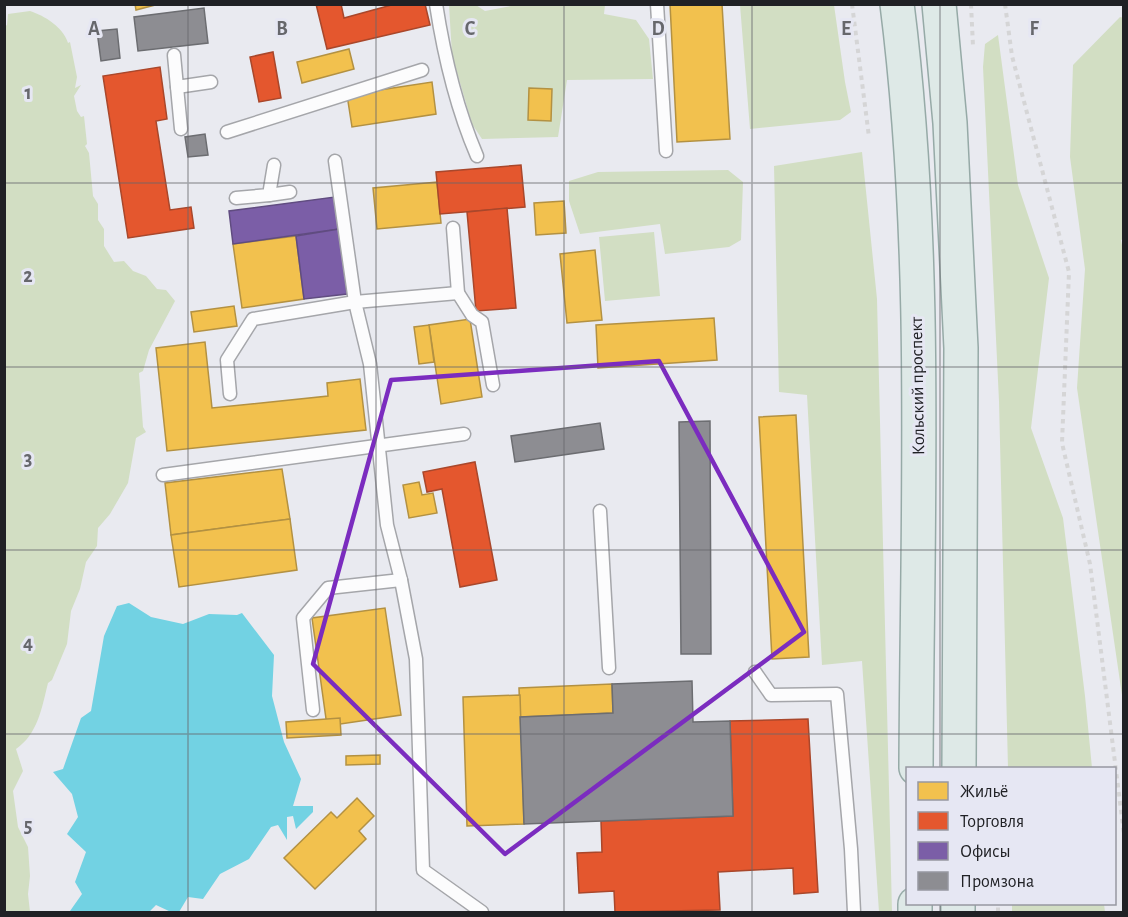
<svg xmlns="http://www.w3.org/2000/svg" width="1128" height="917" font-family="'Alegreya Sans',sans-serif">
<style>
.green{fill:#d2dec3}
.water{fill:#72d2e3}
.homes{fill:#f2c14e;stroke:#b39142;stroke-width:1.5}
.shops{fill:#e4572e;stroke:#a9472b;stroke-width:1.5}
.offices{fill:#7b5ea7;stroke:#604c80;stroke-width:1.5}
.industry{fill:#8d8d92;stroke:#6c6d71;stroke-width:1.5}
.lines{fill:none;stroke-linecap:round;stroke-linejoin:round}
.lane-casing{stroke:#a5a6aa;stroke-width:15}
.primary-casing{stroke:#96aaa7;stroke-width:36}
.path{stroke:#d5d5d6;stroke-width:4;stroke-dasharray:4.5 4.5;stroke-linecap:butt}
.lane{stroke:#fcfcfd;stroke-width:12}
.primary{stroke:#dee9e7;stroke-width:33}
.marked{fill:none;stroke:#7b2cbf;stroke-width:4.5;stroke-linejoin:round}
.grid{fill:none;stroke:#66676c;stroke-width:1.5;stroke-opacity:0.55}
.labels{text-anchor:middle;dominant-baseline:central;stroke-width:6;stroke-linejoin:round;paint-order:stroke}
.street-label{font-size:18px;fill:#202125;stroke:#e6e7f3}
.grid-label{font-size:20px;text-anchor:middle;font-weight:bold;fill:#66676c;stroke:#e6e7f3;stroke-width:6;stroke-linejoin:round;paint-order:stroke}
</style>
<rect width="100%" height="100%" fill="#e9eaf0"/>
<!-- green -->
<g class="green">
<polygon points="449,5 476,5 485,11 516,5 605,5 604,14 636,20 649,39 653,79 567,80 558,137 482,139 472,124 452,55"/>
<polygon points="740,5 834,5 845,82 851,112 840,120 750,129"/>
<path d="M30 11C45 16 63 27 68 43L70 42 77 77 75 88 81 85 74 96 77 111 81 117 84 116 87 144 85 146 89 153 93 196 98 204V220L104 229V246L114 262 124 261 133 271 146 276 157 289 166 290 175 301 149 350 143 371 139 373 143 427 146 432 136 438 128 483 110 514 98 528 97 546 86 562 80 589 71 611 67 644 52 680 48 683C42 707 38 734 16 749L23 771 13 791 18 827 28 847 30 876 28 894 30 912H5L4 27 7 25 8 14Z"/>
<polygon points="1120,17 1124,18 1124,239 1121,240 1124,255 1123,702 1077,388 1085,269 1070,157 1073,65"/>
<polygon points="998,35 1018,185 1049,278 1031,428 1063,518 1085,696 1092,768 1008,768 999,401 983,67 985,44"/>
<polygon points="862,152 877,299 892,912 879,912 862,661 822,665 807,395 779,392 774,166"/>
<polygon points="728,170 743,182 741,240 729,247 665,254 660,224 580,234 569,201 569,181 598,172"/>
<polygon points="654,232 660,296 605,301 599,237"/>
<polygon points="1012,904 1104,904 1105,912 1012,912"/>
</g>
<!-- water -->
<polygon class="water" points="129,603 151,617 183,624 209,614 237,615 242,613 274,655 272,696 284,742 301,779 293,806 313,806 313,812 296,829 293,816 287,817 287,840 278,825 271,827 249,859 220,874 203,899 188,897 179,912 171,912 156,905 149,912 71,912 70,911 82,894 75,882 86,852 67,834 78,817 72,794 53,772 63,769 81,718 91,711 104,636 117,606"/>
<!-- homes -->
<g class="homes">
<polygon points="135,4 159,4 136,10"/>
<polygon points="670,4 722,4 730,139 677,142"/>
<polygon points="349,49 354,69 302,83 297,62"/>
<polygon points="432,82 436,114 352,127 347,95"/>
<polygon points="529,88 552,89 551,121 528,120"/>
<polygon points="437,182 441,223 377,229 373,188"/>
<polygon points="564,201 566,233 536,235 534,203"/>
<polygon points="296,236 304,299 242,308 233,244"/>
<polygon points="595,250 602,320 567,323 560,254"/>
<polygon points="234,306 237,326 194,332 191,312"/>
<polygon points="714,318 717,360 598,368 596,325"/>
<polygon points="470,319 482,397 441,404 429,325"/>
<polygon points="429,325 434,362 419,364 414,327"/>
<polygon points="205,342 212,408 328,396 327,383 360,379 366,430 167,451 156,348"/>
<polygon points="796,415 809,657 772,659 759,417"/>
<polygon points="282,469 290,519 171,535 165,483"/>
<polygon points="419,482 422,495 433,493 437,513 409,518 403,485"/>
<polygon points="290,519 297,570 179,587 171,535"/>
<polygon points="385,608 401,715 327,726 312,618"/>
<polygon points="612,684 613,713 520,717 519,688"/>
<polygon points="520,695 524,824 467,826 463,697"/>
<polygon points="340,718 341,735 287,738 286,722"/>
<polygon points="380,755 380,764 346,765 346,756"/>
<polygon points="357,798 374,816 359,831 366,839 315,889 284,858 331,812 337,818"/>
</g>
<!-- shops -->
<g class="shops">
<polygon points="316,4 341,4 344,18 395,4 425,4 430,25 327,49"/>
<polygon points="273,52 281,98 259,102 250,57"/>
<polygon points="160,67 167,119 156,121 170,210 191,207 194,228 128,238 103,76"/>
<polygon points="521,165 525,207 440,214 436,172"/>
<polygon points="507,208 516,308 476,311 467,212"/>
<polygon points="475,462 497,580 460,587 442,489 427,492 423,472"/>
<polygon points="808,719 818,892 794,894 793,868 718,872 720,910 615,912 614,891 579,893 577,853 602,852 601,821 733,816 730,721"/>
</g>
<!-- offices -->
<g class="offices">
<polygon points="335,197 339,229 233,244 229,211"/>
<polygon points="339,229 347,294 304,299 296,236"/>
</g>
<!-- industry -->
<g class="industry">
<polygon points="204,8 208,43 138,51 134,17"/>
<polygon points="117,29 120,58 101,61 97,31"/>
<polygon points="205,134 208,155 188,157 185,137"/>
<polygon points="710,421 711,654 681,654 679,422"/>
<polygon points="600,423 604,449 515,462 511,436"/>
<polygon points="692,681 693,722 730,721 733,816 524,824 520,717 613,713 612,684"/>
</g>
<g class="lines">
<defs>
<g id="lane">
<path d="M436 4C444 56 456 107 477 156"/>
<polyline points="657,4 666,151"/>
<polyline points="174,55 177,87 211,82"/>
<polyline points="177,87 181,129"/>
<polyline points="227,132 422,70"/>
<polyline points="335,161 355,302 370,364 387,525 401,580 416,659 423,870 482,912"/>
<polyline points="269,195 290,192"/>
<polyline points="236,198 269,195 274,165"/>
<polyline points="453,228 458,293 472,315 482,322 493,385"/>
<polyline points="230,394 227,360 253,319 355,302 458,293"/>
<polyline points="163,475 464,434"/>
<polyline points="600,511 609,668"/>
<polyline points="755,672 771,695 837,694 851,849 854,912"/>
<polyline points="313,710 303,618 328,588 401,580"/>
</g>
<g id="primary">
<path d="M897 4C929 257 917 514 916 768"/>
<polyline points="939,4 950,123 961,348 959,768"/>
<polyline points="915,912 915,904"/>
<polyline points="958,912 958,904"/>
</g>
</defs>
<!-- lane casing -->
<use href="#lane" class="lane-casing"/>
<!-- primary casing -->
<use href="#primary" class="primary-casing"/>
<!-- path -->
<g class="path">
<polyline points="852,4 869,137"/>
<polyline points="971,4 973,46"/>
<polyline points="1005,4 1012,56 1069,272 1062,443 1090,564 1124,834"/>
<polyline points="998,912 998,904"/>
</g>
<!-- lane -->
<use href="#lane" class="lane"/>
<!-- primary -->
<use href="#primary" class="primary"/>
</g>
<!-- marked area -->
<path class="marked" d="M659 361 804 632 505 854 313 664 391 380Z"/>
<!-- grid -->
<path class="grid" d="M188 4V912M376 4V912M564 4V912M752 4V912M940 4V768M4 183H1124M4 367H1124M4 550H1124M4 734H1124M940 904V912"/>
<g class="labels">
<!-- street labels -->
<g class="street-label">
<text transform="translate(918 386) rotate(-91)">Кольский проспект</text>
</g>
</g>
<g class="grid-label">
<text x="94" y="35">A</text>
<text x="282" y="35">B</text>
<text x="470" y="35">C</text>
<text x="658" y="35">D</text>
<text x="846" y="35">E</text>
<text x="1034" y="35">F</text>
<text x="28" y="99">1</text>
<text x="28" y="282">2</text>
<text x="28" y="465">3</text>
<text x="28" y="649">4</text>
<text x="28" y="832">5</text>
</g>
<!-- border -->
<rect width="1128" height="917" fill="none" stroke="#202125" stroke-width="12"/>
<!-- legend -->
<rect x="906" y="767" width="210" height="138" fill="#e6e7f3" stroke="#9798a1" stroke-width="1.5"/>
<rect x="918" y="782" width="30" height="18" fill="#f2c14e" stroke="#9798a1" stroke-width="1.5"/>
<text x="960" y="797" font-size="18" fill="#202125">Жильё</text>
<rect x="918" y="812" width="30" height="18" fill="#e4572e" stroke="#9798a1" stroke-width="1.5"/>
<text x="960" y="827" font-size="18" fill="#202125">Торговля</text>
<rect x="918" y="842" width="30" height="18" fill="#7b5ea7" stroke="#9798a1" stroke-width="1.5"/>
<text x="960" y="857" font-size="18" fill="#202125">Офисы</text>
<rect x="918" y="872" width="30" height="18" fill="#8d8d92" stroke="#9798a1" stroke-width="1.5"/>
<text x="960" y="887" font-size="18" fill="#202125">Промзона</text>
</svg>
